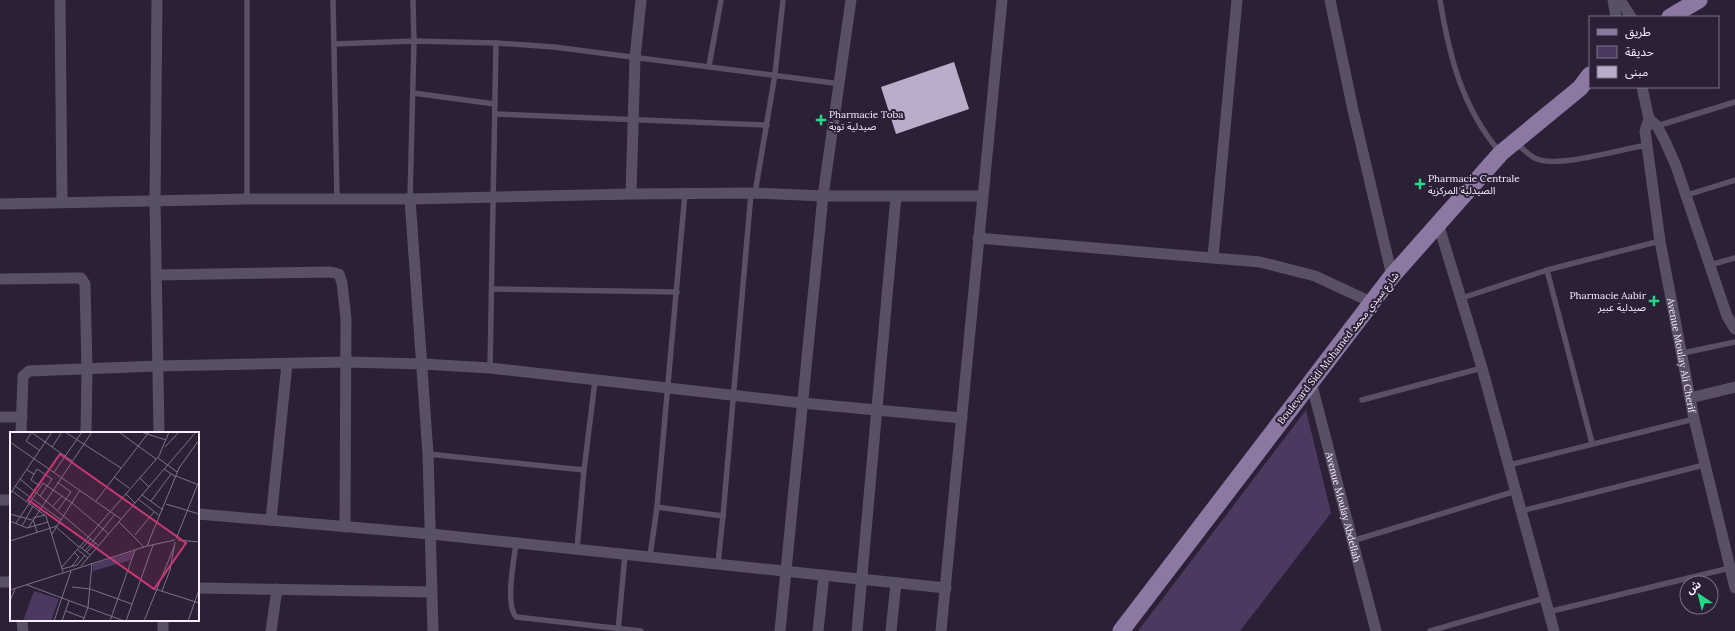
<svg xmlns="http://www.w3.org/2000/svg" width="1735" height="631" font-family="Lora,'Noto Sans Arabic',serif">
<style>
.green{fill:#4d3960}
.building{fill:#bbadca}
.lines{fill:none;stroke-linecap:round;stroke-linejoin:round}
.lane{stroke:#5a5064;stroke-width:5.5}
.street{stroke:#5a5064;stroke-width:11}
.primary{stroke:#8d78a3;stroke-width:17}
.poi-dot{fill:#23d886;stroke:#2b2036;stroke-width:1.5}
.labels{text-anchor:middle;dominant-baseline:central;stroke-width:4;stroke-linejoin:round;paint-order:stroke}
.poi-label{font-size:10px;fill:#f6effe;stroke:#2b2036;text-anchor:start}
.street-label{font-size:10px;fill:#f6effe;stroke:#2b2036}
.inset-road{fill:none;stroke:#7c7386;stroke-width:1}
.view{fill:#ca3873;fill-opacity:0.15;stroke:#ca3873;stroke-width:2}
.inset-edge{fill:none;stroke:#f6effe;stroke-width:2}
</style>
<rect width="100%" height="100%" fill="#2b2036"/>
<!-- green -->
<polygon class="green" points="1306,410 1331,513 1240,631 1138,631"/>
<!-- building -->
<polygon class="building" points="954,62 969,109 896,134 881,87"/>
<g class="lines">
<!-- lane -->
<g class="lane">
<polyline points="247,0 247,199"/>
<polyline points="333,0 337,199"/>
<path d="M1440 0C1449 55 1462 108 1500 152"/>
<polyline points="334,44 414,41 496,43 554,47 841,84"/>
<polyline points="709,66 721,0"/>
<polyline points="413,93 495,104"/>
<polyline points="495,114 767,125"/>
<polyline points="1657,126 1735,102"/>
<path d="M1515 142C1522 148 1529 156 1537 159 1559 168 1621 149 1647 145"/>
<polyline points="755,193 775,74 783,0"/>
<polyline points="1687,195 1735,180"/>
<polyline points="410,199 414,41 413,0"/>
<polyline points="1710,265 1735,258"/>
<polyline points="1547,270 1592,443"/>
<polyline points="493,289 677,292"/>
<polyline points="1462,298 1547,270 1660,241"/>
<polyline points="1683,353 1735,342"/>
<polyline points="490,368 496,43"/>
<polyline points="1362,400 1482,368"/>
<polyline points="428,454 584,470"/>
<polyline points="1509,465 1694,419"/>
<polyline points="657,507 723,516 718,563"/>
<polyline points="1521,511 1704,465"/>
<polyline points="723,516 751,193"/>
<polyline points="1352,541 1516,491"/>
<path d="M516 543C514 560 505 605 516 617L641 631"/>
<polyline points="577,549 584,470 595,381"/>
<polyline points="650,556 657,507 685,193"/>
<polyline points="1548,612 1730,568"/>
<polyline points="618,631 625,555"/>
<polyline points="1430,631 1545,598"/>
</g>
<!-- street -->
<g class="street">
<polyline points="60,0 62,202"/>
<polyline points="157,0 155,201 159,433"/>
<polyline points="1330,0 1353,110 1392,276"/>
<polyline points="1613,0 1616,17"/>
<polyline points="1620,0 1631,17"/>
<polyline points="1642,87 1649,119 1657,126 1665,141 1676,166 1727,316 1735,329"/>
<path id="s1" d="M1649 119 1645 131 1660 241 1694 419 1735 588"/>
<polyline points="631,194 635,58 641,0"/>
<polyline points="410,199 428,454 433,631"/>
<polyline points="0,204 247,199 410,199 631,194 755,193 823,196 982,196"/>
<polyline points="1438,223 1482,368 1554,631"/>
<polyline points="978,238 1260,262 1315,276 1373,303"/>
<polyline points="1213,257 1237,0"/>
<polyline points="156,275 330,272 339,274 342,283 346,318 345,527"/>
<polyline points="0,279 76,278 81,278 85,284 87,369 86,433"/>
<path id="s2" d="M1311 382 1376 631"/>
<polyline points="1690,398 1735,387"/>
<polyline points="0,417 22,417"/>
<polyline points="21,433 23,376 29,371 158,366 346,362 423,364 490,368 802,403 962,418"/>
<polyline points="0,500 11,500"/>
<polyline points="198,514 431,534 946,588"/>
<polyline points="271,520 287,364"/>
<polyline points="0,582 11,582"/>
<polyline points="198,588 431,592"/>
<polyline points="22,620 23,631"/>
<polyline points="163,620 163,631"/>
<polyline points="271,631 277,589"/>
<polyline points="780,631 823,196 851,0"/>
<polyline points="818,631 824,575"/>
<polyline points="857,631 896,196"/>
<polyline points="891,631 896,583"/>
<polyline points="941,631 1002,0"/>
</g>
<!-- primary -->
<g class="primary">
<polyline points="1670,17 1699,0"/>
<polyline points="1121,631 1392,276 1501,153 1580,88 1590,75"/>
</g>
</g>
<!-- markers -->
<g class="poi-dot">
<path d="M819 114h4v4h4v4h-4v4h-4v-4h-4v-4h4z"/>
<path d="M1418 178h4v4h4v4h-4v4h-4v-4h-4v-4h4z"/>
<path d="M1652 295h4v4h4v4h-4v4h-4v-4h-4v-4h4z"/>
</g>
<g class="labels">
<!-- poi labels -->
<g class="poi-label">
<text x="829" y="114">Pharmacie Toba<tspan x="829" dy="12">صيدلية توبة</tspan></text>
<text x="1428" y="178">Pharmacie Centrale<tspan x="1428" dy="12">الصيدلية المركزية</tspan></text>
<text x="1646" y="295" text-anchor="end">Pharmacie Aabir<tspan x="1646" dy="12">صيدلية عبير</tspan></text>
</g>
<!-- street labels -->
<g class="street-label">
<text transform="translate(1338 348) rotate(-52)">Boulevard Sidi Mohamed شارع سيدي محمد</text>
<text stroke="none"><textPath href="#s1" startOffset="240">Avenue Moulay Ali Cherif</textPath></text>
<text stroke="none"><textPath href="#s2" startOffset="129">Avenue Moulay Abdellah</textPath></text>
</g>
</g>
<!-- overview -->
<g transform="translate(10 432)">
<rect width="189" height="189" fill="#2b2036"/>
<path d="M124 119 121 128 83 139V132ZM24 159 49 167 41 189H13Z" fill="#4d3960"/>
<path class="inset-road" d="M21 0 62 29M22 0 16 9 29 18M55 0 111 36M109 0 146 27M131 0 156 8M0 10 111 87M42 15 52 0M155 15 169 0M148 26 167 40M154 37 166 45M17 38 24 42 21 48 30 54M44 40 72 0M24 42 27 37 42 47 30 64M166 44 189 53M104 45 119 56M130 46 139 55M10 47 89 114M47 50 61 60 48 78M5 54 51 88M2 59 36 84 53 140M0 62 42 0M116 62 125 71M132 63 153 78M128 67 150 84M86 69 139 0M141 69 161 42M156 72 189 82M43 74 52 64M0 82 22 88M23 86 35 83M23 87 27 100M0 89 17 96 38 90M109 90 134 115M6 91 33 51 62 71 99 102M12 94 23 74M46 95 69 115M18 96 82 0M42 102 70 58M125 103 144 80M166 107 189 49M168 108 189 110M0 109 47 94M69 114 80 123M137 114 169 36 189 8M72 116 81 106M67 117 78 126M75 119 105 82M77 120 85 111M62 134 69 125 64 120M71 134 186 0M52 135 149 24 159 0M52 137 67 133 75 123M17 153 114 189M62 155 80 157 122 172M145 157 189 171M0 158 137 114 165 108M152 159 160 138 165 110M0 169 5 157M56 179 74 186M44 189 61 139M52 189 59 169M73 189 78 175 82 131M100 189 125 118M116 189 143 113M134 189 164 115M178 189 189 158"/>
<path class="view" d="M50 22 176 111 144 157 18 68Z"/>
<rect width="189" height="189" class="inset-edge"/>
</g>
<!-- legend -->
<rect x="1589" y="16" width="130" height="72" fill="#2b2036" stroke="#7c7386"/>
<rect x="1597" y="29" width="20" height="6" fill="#8d78a3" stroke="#7c7386"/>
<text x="1625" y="36" font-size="12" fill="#f6effe">طريق</text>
<rect x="1597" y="46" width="20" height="12" fill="#4d3960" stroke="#7c7386"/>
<text x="1625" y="56" font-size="12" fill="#f6effe">حديقة</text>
<rect x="1597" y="66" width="20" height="12" fill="#bbadca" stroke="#7c7386"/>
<text x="1625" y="76" font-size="12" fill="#f6effe">مبنى</text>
<!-- north arrow -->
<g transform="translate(1699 595) rotate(325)"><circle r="19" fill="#2b2036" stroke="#7c7386"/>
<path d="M0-3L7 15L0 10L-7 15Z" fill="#23d886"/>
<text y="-6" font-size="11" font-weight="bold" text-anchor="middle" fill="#f6effe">ش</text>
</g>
</svg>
